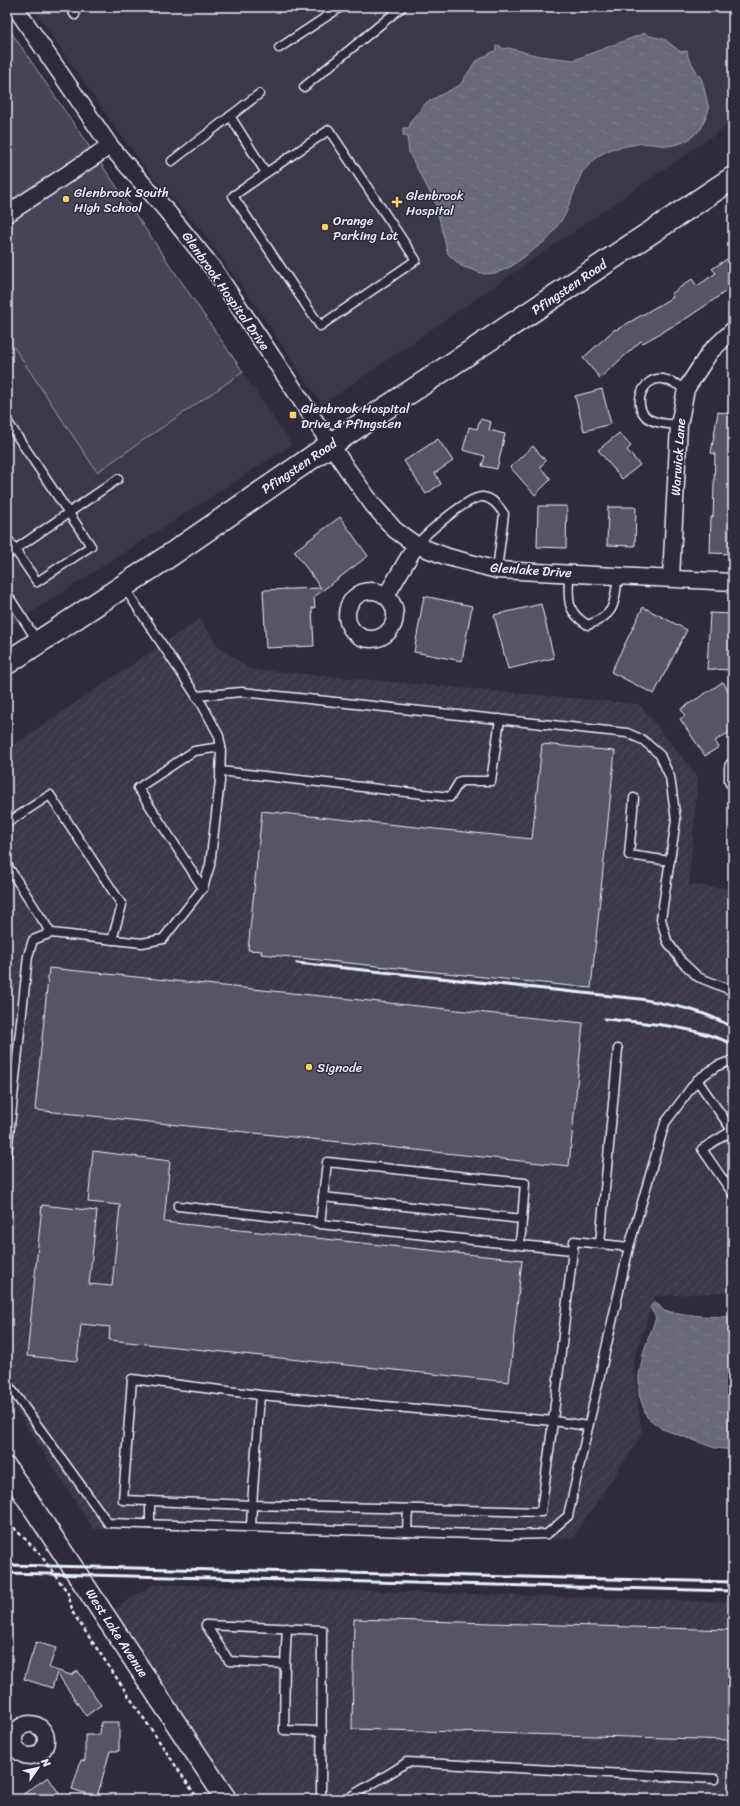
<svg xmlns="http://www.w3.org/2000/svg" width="740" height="1806" font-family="Sriracha,sans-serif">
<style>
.built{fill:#3b3749}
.industrial{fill:url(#industrial-furrows)}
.park{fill:#464455;stroke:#979aa6}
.water{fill:url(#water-ripples);stroke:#9c9fab}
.building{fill:#575565;stroke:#e8f1f8}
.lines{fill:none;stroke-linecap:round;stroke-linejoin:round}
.service-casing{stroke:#e8f1f8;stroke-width:11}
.minor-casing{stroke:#e8f1f8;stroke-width:19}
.tertiary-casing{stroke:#e8f1f8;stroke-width:23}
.secondary-casing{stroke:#e8f1f8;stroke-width:25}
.path{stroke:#e8f1f8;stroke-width:2.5;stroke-dasharray:4 3;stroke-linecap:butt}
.service{stroke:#2f2a3d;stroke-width:8}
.minor{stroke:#2f2a3d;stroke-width:16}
.tertiary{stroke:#2f2a3d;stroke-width:20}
.secondary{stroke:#2f2a3d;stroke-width:22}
.rail{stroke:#e8f1f8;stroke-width:3}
.poi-dot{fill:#ffd166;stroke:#2f2a3d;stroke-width:1.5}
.labels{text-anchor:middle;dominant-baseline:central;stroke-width:3;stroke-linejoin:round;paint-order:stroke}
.poi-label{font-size:13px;fill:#e8f1f8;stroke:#2f2a3d;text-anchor:start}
.street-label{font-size:13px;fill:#e8f1f8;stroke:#2f2a3d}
</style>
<defs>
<pattern id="industrial-furrows" width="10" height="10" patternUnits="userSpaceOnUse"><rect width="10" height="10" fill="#3b3749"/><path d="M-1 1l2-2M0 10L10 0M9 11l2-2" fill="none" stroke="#4e4b5b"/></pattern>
<pattern id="water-ripples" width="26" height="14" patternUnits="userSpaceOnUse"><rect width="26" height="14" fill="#696978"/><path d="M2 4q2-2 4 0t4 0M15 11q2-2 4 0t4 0" fill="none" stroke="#7e7f8c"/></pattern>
</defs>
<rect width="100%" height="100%" fill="#2f2a3d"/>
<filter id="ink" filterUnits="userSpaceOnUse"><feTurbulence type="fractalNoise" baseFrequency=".025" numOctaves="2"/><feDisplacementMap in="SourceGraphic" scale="8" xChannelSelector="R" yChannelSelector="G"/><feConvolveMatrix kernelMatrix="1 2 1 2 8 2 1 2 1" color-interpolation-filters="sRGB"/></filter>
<g filter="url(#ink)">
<!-- built -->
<g class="built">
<polygon points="32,7 729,7 733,12 733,122 322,405 254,303 201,230 150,174 110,121"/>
<polygon points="7,26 292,445 7,628"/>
</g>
<!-- industrial -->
<g class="industrial">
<polygon points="199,619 218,646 250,669 639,704 698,777 689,884 733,889 733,1292 655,1296 633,1362 642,1435 572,1539 93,1529 7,1396 7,749"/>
<polygon points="153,1584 733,1602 733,1799 238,1799 113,1610"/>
</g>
<!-- park -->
<polygon class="park" points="7,26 243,372 97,472 7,337"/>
<!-- water -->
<g class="water">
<polygon points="645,33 650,36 664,39 681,52 687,51 688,57 702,80 709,109 701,129 687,141 678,144 669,146 643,143 611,149 598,156 582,172 565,215 548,239 512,266 497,273 484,274 461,266 448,254 435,202 409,153 407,136 403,135 403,128 409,128 412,119 427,102 460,85 475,62 496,50 496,46 499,45 503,49 509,48 539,56 574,60"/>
<polygon points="655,1301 664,1311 700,1316 733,1317 733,1450 715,1448 662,1429 647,1417 639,1395 639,1375 644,1350 656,1318 650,1307"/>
</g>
<!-- building -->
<g class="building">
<polygon points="733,255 733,286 718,297 687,318 643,343 641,341 600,378 583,358 615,329 616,330 673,297 671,294 692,279 697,286 716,273 712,269"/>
<polygon points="602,389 611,424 584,431 575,396"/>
<polygon points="718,412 733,414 733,554 710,553 711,517 713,517 715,454 711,453"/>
<polygon points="480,419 491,422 489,430 505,434 497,469 482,466 485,456 463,450 469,427 477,429"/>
<polygon points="619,433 631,446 627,450 640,465 622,479 598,450"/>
<polygon points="438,439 453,461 435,473 441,484 426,494 404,461"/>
<polygon points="533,446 546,461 540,467 551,479 535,495 510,467"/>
<polygon points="538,506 567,506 566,548 537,547"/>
<polygon points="608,507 636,507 635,546 607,545"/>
<polygon points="340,517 368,556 314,597 315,608 312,608 314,646 266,648 263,590 321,588 294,551"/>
<polygon points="424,596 472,606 462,661 414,652"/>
<polygon points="541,604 554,658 508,669 494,615"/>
<polygon points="643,607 687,630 654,694 611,672"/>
<polygon points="710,613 733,614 733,670 707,669"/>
<polygon points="723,682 733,698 733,730 715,741 719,747 705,756 680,719 685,716 681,709"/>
<polygon points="542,744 615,751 591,988 261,954 262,951 248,950 262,811 532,839"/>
<polygon points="49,968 583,1023 569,1166 35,1110"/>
<polygon points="93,1151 170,1161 164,1222 522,1260 509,1382 109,1340 110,1327 81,1324 77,1361 27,1356 42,1205 97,1211 89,1284 112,1286 120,1205 88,1202"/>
<polygon points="354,1619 733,1630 733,1740 352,1729"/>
<polygon points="36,1642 56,1648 49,1668 71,1675 78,1671 101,1705 86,1716 57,1673 52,1688 24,1679"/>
<polygon points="101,1722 119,1722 119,1751 110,1751 97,1797 72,1789 81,1760 85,1761 85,1735 100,1735"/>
<polygon points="48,1777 63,1799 16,1799"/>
</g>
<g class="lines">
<defs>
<g id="service">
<polyline points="70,7 75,15"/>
<polyline points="279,48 341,7"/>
<polyline points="304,87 402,7"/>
<polyline points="230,116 266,173 233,196 320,326 416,260 329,130 266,173"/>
<polyline points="172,161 259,94"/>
<polyline points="7,421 91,546 37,582 7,538"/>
<path d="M679 425C670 424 659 424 651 420 630 410 641 376 663 379 670 380 680 386 686 389"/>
<path d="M416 545C426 534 469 495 483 497 493 498 499 507 504 514L497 570"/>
<polyline points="7,555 118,479"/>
<path d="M569 573C569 597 564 611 588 625 617 614 614 603 618 575"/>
<polyline points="7,594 38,642"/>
<polyline points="196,696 242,692 627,733 643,740 660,755 670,777 676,820 661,919 667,941 682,962 698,977 733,991"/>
<polyline points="220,771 450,797 460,781 491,781 500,719"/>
<polyline points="634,798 629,855 670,861"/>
<polyline points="7,823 50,795 122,905 112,940"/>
<polyline points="7,865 51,933"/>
<polyline points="203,888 138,788 194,751 221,747"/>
<polyline points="697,1080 732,1130"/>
<polyline points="733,1130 702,1149 733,1194"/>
<polyline points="7,1154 28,956 33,940 51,933 142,943 163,939 203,888 210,865 220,781 221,747 219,736 203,706 124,587"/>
<polyline points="323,1197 522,1219"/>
<polyline points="178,1206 312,1221 320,1224"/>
<polyline points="600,1243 618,1049"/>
<polyline points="520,1245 320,1224 327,1162 525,1183 520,1245 573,1250"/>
<polyline points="7,1383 108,1523 510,1535 547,1534 568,1516 629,1247 665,1123 697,1080 717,1066 733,1060"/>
<polyline points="588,1426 553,1421 574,1241 629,1247"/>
<polyline points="150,1524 150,1501"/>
<polyline points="251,1527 252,1505 123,1500 132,1379 260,1395 252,1505 541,1512 553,1421 260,1395"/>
<polyline points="407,1531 408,1509"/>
<polyline points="206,1625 322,1630 321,1799"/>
<polyline points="206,1625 229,1661 285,1664 284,1730 322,1731"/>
<polyline points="285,1664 287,1628"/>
<path d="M347 1799C366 1786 388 1776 407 1762L715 1779"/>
</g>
<g id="minor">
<polyline points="15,7 110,146 165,209 213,268 347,469 373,505 395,530 416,545 448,557 497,570 733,582"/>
<polyline points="7,214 110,146"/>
<polyline points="671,577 679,425 686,389 710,352 733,330"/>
<circle cx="371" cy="615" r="24"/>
<polyline points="386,596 416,545"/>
<polyline points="733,767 733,781"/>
<circle cx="30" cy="1740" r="16"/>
</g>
<polyline id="tertiary" points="7,1468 226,1799"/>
<polyline id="secondary" points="7,663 166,558 330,445 733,178"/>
</defs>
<!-- service casing -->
<use href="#service" class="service-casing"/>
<!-- minor casing -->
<use href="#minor" class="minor-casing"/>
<!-- tertiary casing -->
<use href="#tertiary" class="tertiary-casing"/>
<!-- secondary casing -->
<use href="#secondary" class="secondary-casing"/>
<!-- path -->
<polyline class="path" points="7,1515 15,1529 40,1554 68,1593 73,1613 198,1799"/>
<!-- service -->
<use href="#service" class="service"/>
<!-- minor -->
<use href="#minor" class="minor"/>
<!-- tertiary -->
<use href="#tertiary" class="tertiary"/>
<!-- secondary -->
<use href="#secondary" class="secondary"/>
<!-- rail -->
<g class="rail">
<path d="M297 963 640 999C672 1005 705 1010 733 1028"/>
<path d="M605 1019C649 1023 693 1026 733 1044"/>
<polyline points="7,1565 733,1582"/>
<polyline points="7,1573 733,1591"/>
</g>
</g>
</g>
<!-- markers -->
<g class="poi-dot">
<circle cx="66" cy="199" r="4"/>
<path d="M395 196h4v4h4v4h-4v4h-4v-4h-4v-4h4z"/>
<circle cx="325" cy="227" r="4"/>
<rect x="289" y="411" width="8" height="8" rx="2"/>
<circle cx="309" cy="1067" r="4"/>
</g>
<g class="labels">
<!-- poi labels -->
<g class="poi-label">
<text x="74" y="192">Glenbrook South<tspan x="74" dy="15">High School</tspan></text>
<text x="406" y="195">Glenbrook<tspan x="406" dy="15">Hospital</tspan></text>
<text x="333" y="220">Orange<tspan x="333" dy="15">Parking Lot</tspan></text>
<text x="301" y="408">Glenbrook Hospital<tspan x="301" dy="15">Drive &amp; Pfingsten</tspan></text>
<text x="317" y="1067">Signode</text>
</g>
<!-- street labels -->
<g class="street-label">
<text transform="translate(569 287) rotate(-34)">Pfingsten Road</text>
<text transform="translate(226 291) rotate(55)">Glenbrook Hospital Drive</text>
<text transform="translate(678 457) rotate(-86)">Warwick Lane</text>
<text transform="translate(299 466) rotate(-34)">Pfingsten Road</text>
<text transform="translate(531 570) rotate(4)">Glenlake Drive</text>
<text transform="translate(117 1633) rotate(57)">West Lake Avenue</text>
</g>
</g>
<!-- margin -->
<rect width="740" height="1806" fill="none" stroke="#2f2a3d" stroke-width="24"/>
<rect x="12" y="12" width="716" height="1782" fill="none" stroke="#e8f1f8" stroke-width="1.5" filter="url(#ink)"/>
<!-- north arrow -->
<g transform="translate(38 1768) rotate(56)" stroke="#2f2a3d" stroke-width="3" paint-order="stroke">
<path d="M0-3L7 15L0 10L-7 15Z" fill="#e8f1f8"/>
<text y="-6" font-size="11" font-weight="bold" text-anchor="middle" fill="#e8f1f8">N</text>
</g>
</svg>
